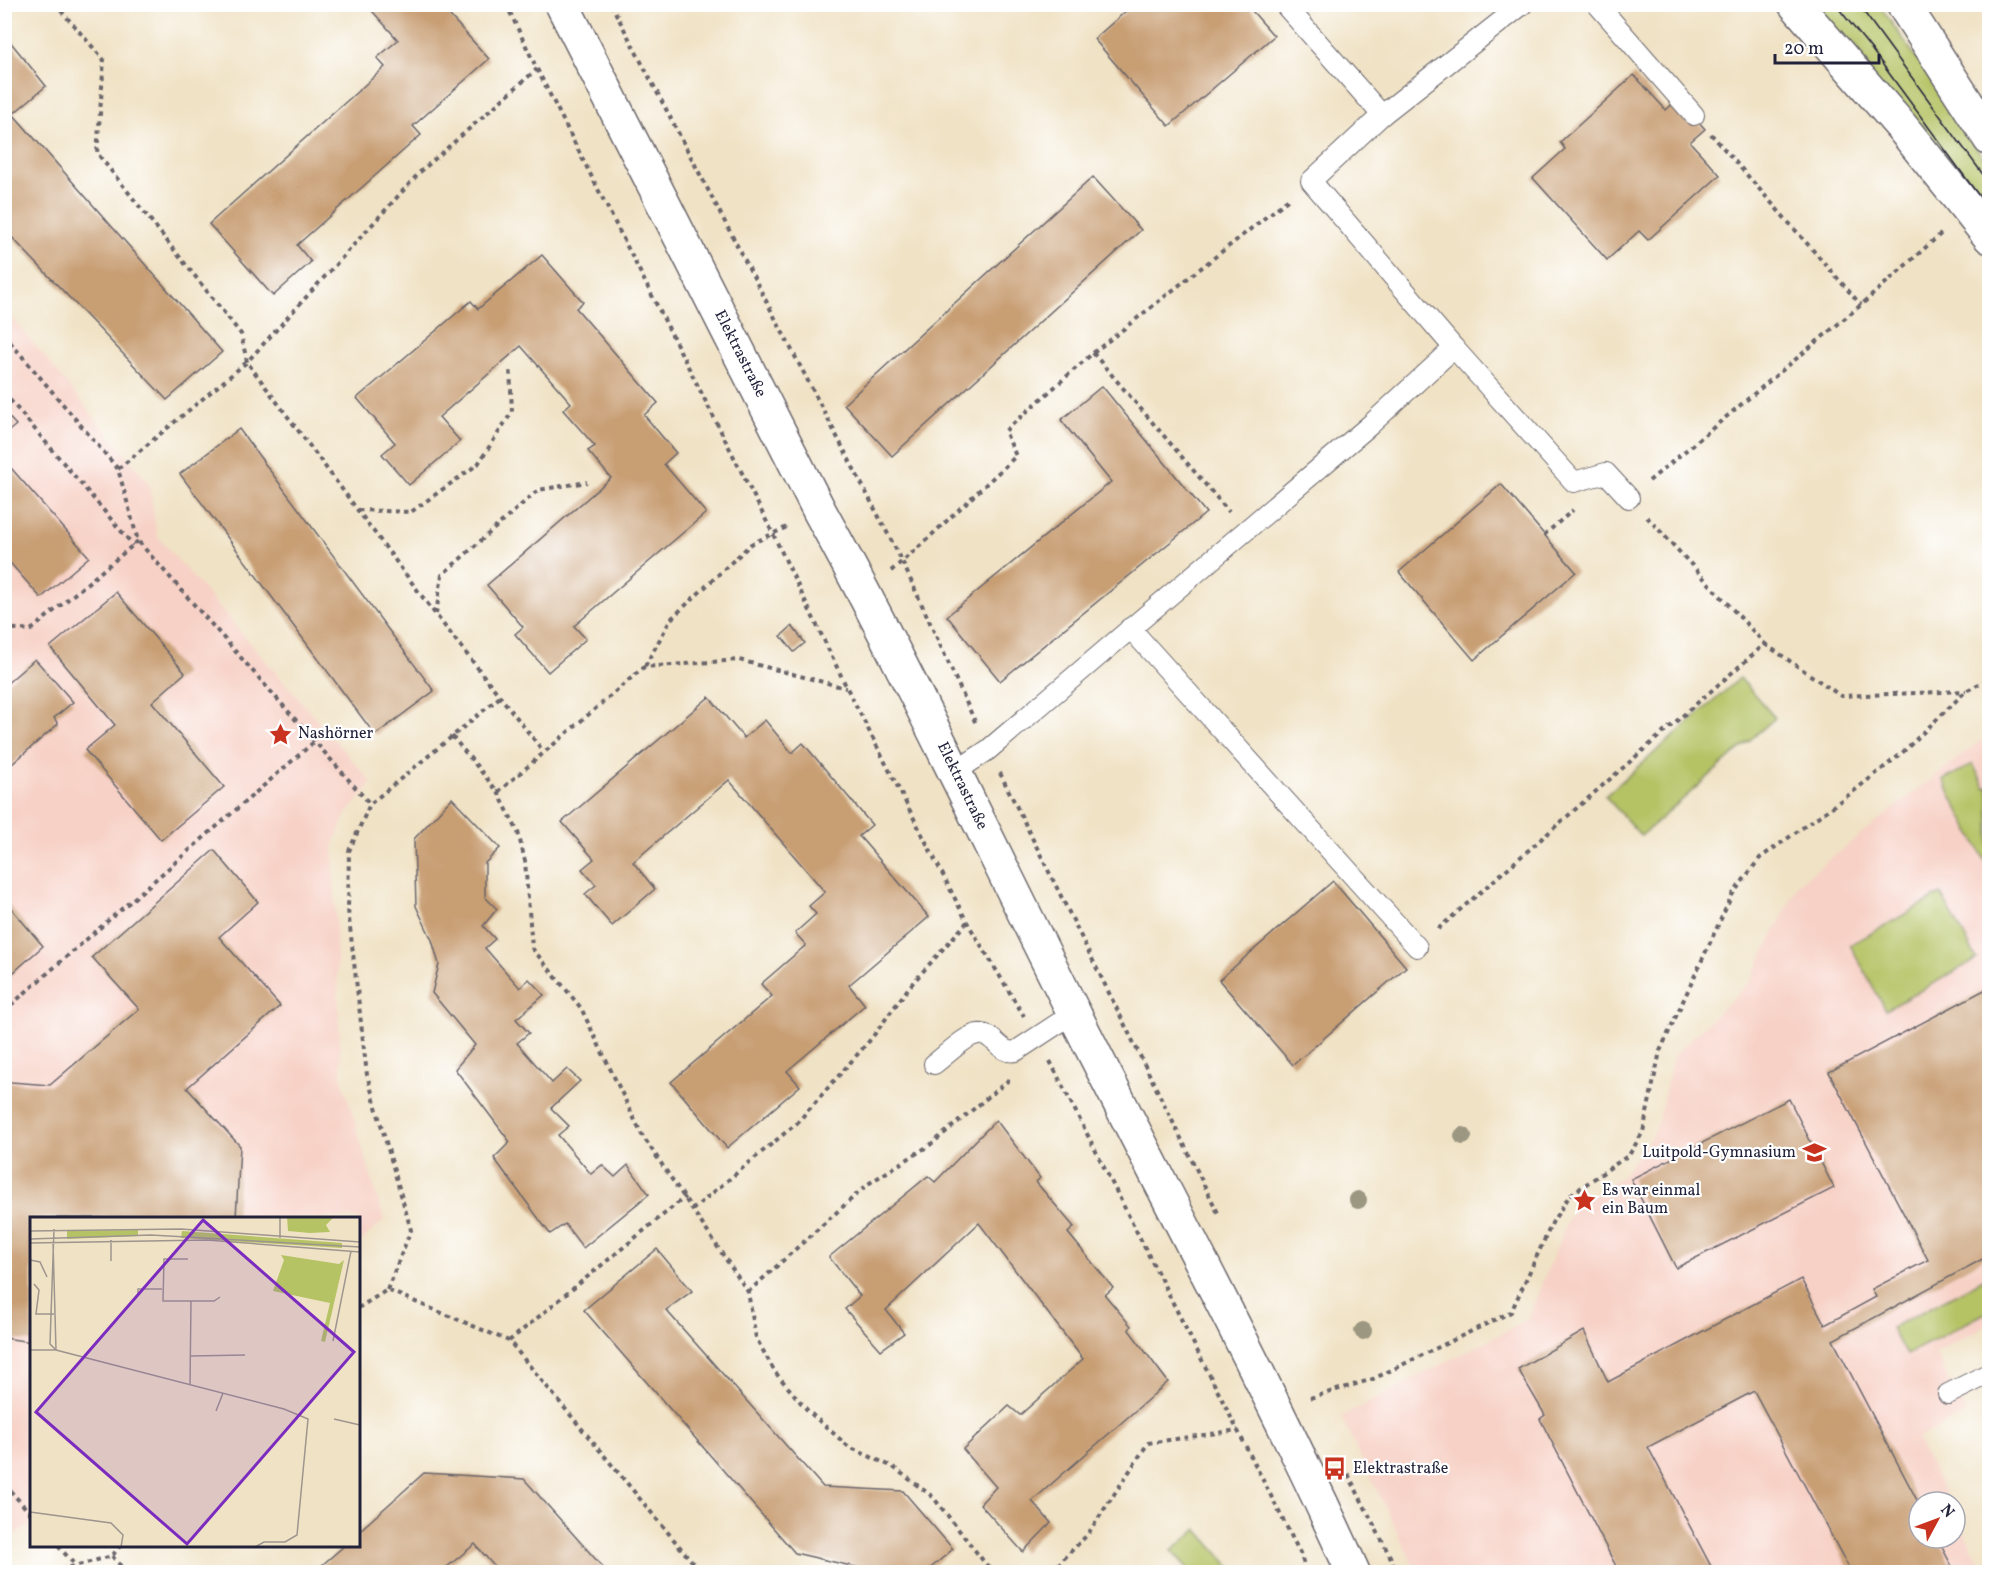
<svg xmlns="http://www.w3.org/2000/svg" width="1994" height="1577" font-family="Vollkorn,serif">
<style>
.built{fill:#f7d1c6}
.green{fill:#b5c365;stroke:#6c7250;stroke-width:1.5}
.building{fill:#c89e73}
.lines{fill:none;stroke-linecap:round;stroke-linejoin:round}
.service-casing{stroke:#6a656b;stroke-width:22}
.minor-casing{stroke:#6a656b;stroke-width:36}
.secondary-casing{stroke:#6a656b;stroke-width:36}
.path{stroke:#6a656b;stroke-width:4;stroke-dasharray:4.5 4.5;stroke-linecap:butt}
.service{stroke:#fff;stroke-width:20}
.minor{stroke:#fff;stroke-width:33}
.secondary{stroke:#fff;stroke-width:33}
.tram{stroke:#22223b;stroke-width:1.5}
.tree{fill:#9b9781}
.labels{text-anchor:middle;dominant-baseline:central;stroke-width:4.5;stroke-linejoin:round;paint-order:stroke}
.street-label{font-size:16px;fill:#22223b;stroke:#fff}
.poi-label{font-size:16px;fill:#22223b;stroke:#fff;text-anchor:start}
.inset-road{fill:none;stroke:#9e958e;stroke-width:1.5}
.view{fill:#7b2cbf;fill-opacity:0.15;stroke:#7b2cbf;stroke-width:3}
.inset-edge{fill:none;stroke:#22223b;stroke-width:3}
</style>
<rect width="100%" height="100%" fill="#fff"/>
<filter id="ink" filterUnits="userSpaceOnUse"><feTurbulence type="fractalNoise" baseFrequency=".0167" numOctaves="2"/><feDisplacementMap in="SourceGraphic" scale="12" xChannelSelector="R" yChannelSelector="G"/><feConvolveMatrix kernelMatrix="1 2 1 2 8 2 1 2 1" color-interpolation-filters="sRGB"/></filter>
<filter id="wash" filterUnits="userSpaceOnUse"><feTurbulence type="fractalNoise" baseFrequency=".008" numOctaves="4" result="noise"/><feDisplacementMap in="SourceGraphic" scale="24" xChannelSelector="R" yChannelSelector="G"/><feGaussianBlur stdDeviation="1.35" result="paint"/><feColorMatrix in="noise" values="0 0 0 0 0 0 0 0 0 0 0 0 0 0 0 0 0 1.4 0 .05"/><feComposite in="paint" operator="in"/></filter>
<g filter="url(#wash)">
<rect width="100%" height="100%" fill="#f0e2c5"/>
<!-- built -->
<g class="built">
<polygon points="4,308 149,483 157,536 372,783 346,815 333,846 341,1076 384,1220 359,1243 358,1218 32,1218 31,1524 5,1541"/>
<polygon points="1989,734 1989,1324 1935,1353 1966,1413 1917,1439 1949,1502 1919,1502 1919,1538 1955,1538 1955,1514 1985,1572 1417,1572 1341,1417 1527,1320 1574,1205 1621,1177 1656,1130 1673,1056 1750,982 1799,883"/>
</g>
<!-- green -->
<g class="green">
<polygon points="1810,5 1879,5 1920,63 1968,136 1989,166 1989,222"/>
<polygon points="1740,678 1775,718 1641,836 1605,796"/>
<polygon points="1973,764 1985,788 1989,786 1989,868 1943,780"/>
<polygon points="1941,894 1977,959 1886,1010 1850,945"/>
<polygon points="1989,1276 1989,1311 1906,1355 1891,1328"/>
<polygon points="1197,1529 1235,1572 1191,1572 1172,1551"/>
</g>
<g id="blocks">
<!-- building -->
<g class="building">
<polygon points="366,4 445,4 442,7 489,59 413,126 421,135 297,245 311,262 273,296 209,224 385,67 377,58 398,40"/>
<polygon points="1134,4 1246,4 1274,36 1169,126 1094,39"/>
<polygon points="4,34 46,86 13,114 222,352 167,400 4,229"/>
<polygon points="1634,75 1666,110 1678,99 1705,129 1690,142 1720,175 1648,240 1639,231 1607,260 1533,178 1565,149 1560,142"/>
<polygon points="1093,177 1141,230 892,456 844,404"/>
<polygon points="542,255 583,302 576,308 658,403 644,415 676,453 664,464 706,513 574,626 586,639 548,672 515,634 523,627 487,585 611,478 588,451 595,446 563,410 571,403 521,346 439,417 460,441 409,485 382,454 395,443 357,398 471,301 478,309"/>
<polygon points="1102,386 1206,513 1000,681 947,616 1111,482 1061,420"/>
<polygon points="4,412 16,425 4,435"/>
<polygon points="239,429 434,691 375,735 180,474"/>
<polygon points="4,460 89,557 41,598 4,556"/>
<polygon points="1501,484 1576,572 1474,660 1399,572"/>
<polygon points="116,592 185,673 152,702 224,787 161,840 85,750 115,725 50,647"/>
<polygon points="792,626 805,643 794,652 781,636"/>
<polygon points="35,659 73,702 54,718 58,724 4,771 4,686"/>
<polygon points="709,697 744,738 765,720 792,753 803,743 872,825 859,836 929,917 849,985 865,1005 787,1071 800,1086 727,1148 671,1082 772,996 761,984 806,945 795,933 816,914 809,906 825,892 729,780 633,862 655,889 612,926 585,894 596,885 582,869 594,859 562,822"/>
<polygon points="452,798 500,848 485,863 485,897 497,909 483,926 495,939 485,948 520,988 529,979 544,995 516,1019 529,1033 517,1043 552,1083 567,1069 580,1081 551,1108 569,1126 558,1135 591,1174 602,1165 615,1177 628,1165 649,1194 583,1248 565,1224 550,1234 494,1158 510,1142 455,1069 475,1045 432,993 439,964 432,940 416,906 414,839"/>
<polygon points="214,850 258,902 219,937 280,1006 187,1088 240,1146 236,1218 32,1218 32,1342 4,1338 4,1074 11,1082 50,1085 139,1009 92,957"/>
<polygon points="1333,881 1406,967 1293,1065 1219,980"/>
<polygon points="5,901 43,946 5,980"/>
<polygon points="1990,987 1990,1255 1833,1340 1919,1504 1919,1538 1937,1538 1955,1572 1851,1572 1754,1391 1648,1447 1714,1572 1619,1572 1540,1419 1545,1415 1518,1369 1584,1331 1608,1382 1801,1279 1825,1325 1876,1297 1872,1289 1928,1260 1829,1072"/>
<polygon points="1789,1099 1834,1188 1676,1268 1631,1179"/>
<polygon points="996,1120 1040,1178 1036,1182 1074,1227 1068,1233 1113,1288 1105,1295 1131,1326 1129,1330 1168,1382 1032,1501 1051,1523 1023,1552 980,1504 996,1487 963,1449 1009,1406 1020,1415 1083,1359 979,1223 886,1310 904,1333 881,1350 845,1309 860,1296 829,1257 928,1176 935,1182"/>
<polygon points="657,1249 692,1291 666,1310 823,1487 903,1491 953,1549 926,1572 877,1572 795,1553 584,1310"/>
<polygon points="424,1473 524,1479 607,1572 499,1572 475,1544 441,1572 314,1572 344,1546 358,1546 358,1532"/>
</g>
</g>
</g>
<g filter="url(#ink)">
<use href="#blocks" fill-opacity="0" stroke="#6a656b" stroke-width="1.5"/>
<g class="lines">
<defs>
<g id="service">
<polyline points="1284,4 1382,115"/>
<polyline points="1523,4 1382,115 1311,181 1454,348 1574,482 1606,473 1629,498"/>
<polyline points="1597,4 1694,115"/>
<polyline points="1130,628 1417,947"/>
<polyline points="955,772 988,750 1370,425 1454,348"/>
<path d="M934 1064C944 1057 966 1035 978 1034 994 1032 999 1055 1016 1051L1074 1013"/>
<polyline points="1948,1394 1990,1373"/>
</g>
<path id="minor" d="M562 4 820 512C911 677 991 849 1076 1017 1169 1202 1268 1384 1353 1572"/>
<g id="secondary">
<polyline points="1795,4 1901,126 1990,237"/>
<polyline points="1903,4 1990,139"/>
</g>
</defs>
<!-- service casing -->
<use href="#service" class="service-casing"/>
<!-- minor casing -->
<use href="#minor" class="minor-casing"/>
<!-- secondary casing -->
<use href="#secondary" class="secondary-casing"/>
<!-- path -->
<g class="path">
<polyline points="55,4 104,60 97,153 241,334 247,362 420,172 537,69"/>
<polyline points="506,4 537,69 773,534 847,688 967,922 1024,1016"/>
<polyline points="611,4 902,561 977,726"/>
<polyline points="1711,134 1861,305"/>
<polyline points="4,335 118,469 138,541 370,804"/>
<polyline points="1093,353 1229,512"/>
<polyline points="4,393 133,545"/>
<polyline points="118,469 247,362 436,615 543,751"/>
<polyline points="1649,481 1861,305 1943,232"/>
<polyline points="358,510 411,512 478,464 512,412 510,367"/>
<polyline points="1544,535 1573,510"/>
<polyline points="891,571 921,545 1016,456 1005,431 1093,353 1290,198"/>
<polyline points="436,614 442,575 538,490 587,482"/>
<polyline points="4,628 31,630 138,541"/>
<polyline points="1765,644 1841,696 1966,691"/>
<polyline points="645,666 671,619 751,544 789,526"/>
<polyline points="452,736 498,792 518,832 525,861 532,948 581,1008 642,1135 748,1292 756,1338 775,1372 808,1411 849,1447 893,1467 933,1497 992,1572"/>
<polyline points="1000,773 1219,1215"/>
<polyline points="498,792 644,667 739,660 846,688"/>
<polyline points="1438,929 1765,644 1647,517"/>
<polyline points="4,1011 314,742"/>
<polyline points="1050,1061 1301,1555 1306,1572"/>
<polyline points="692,1210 797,1123 871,1039 910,986 967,922"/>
<polyline points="387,1290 411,1230 367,1075 348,910 349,851 370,804 500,697"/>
<polyline points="748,1292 868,1184 930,1145 1010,1079"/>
<polyline points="358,1308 387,1290 509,1341 699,1570 703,1572"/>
<polyline points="509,1341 685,1197"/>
<polyline points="1310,1398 1373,1379 1511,1312 1553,1221 1570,1195 1629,1155 1643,1132 1660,1051 1732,895 1760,858 1850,794 1901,754 1966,691 1990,678"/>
<polyline points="1348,1474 1398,1572"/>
<polyline points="4,1484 32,1515"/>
<polyline points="58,1546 76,1566"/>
<polyline points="112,1556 126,1572"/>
<polyline points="52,1572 112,1556 120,1546"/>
<polyline points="1051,1572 1088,1534 1148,1443 1238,1430"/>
</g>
<!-- service -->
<use href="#service" class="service"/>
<!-- minor -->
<use href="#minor" class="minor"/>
<!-- secondary -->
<use href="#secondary" class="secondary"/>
<!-- tram -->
<g class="tram">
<polyline points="1835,4 1872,50 1990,211"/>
<polyline points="1858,4 1990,184"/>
</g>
</g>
<!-- trees -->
<g class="tree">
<circle cx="1463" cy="1136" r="9"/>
<circle cx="1358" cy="1200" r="9"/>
<circle cx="1363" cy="1331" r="9"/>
</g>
</g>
<!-- icons -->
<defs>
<symbol id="sight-bare" viewBox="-9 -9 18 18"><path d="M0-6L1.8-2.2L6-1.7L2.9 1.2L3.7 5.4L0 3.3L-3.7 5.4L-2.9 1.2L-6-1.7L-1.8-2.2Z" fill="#c8321e" stroke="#fff" stroke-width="2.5" paint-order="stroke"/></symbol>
<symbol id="school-bare" viewBox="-9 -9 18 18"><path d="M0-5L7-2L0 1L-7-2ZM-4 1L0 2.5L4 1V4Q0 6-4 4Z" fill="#c8321e" stroke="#fff" stroke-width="2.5" paint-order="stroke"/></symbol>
<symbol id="bus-bare" viewBox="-9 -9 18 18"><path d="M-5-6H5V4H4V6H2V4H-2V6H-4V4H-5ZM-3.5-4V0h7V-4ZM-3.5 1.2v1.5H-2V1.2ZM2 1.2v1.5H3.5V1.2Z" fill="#c8321e" stroke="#fff" stroke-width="2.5" paint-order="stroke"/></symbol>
</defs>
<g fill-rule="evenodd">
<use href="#sight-bare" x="264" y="718" width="33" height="33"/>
<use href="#school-bare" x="1798" y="1136" width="33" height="33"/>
<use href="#sight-bare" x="1568" y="1184" width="33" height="33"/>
<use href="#bus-bare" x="1318" y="1452" width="33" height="33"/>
</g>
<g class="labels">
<!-- street labels -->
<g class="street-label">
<text transform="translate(740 354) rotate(63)">Elektrastraße</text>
<text transform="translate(962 786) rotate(64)">Elektrastraße</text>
</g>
<!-- poi labels -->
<g class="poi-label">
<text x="298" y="734">Nashörner</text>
<text x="1796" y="1153" text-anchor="end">Luitpold-Gymnasium</text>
<text x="1602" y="1191">Es war einmal<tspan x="1602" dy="18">ein Baum</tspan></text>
<text x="1353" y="1469">Elektrastraße</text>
</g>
</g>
<!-- overview -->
<g transform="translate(30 1217)">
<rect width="330" height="330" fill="#f0e2c5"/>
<path d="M257 0H304L296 8 300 15 280 16 258 14ZM108 13V19L37 22V14ZM152 14 312 26V31L151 21ZM251 38 309 47 314 43 295 125 291 124 300 86 243 74 254 43Z" fill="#b5c365"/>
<path class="inset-road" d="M250 0V21M24 12 20 127 26 133 254 192 278 202 267 318 255 325H234L225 330M0 14 151 12 330 25M0 22 121 18 330 30M81 23V44M23 25 26 133M0 26 177 23 330 35M158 42H134L133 84H184L190 80M0 43 10 45 17 60M4 67 9 73 6 97H24M108 76V72H132M303 124 321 34M0 133H26M161 139 215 138M160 168 161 84M186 194 193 176M304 202 330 208M0 295 81 306 93 318 91 330"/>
<path class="view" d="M173 3 324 135 157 327 6 195Z"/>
<rect width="330" height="330" class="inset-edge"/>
</g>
<!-- margin -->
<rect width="1994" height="1577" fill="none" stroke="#fff" stroke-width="24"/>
<!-- north arrow -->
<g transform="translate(1937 1520) rotate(49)"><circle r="28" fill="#ffffff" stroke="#a7a7b1" stroke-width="1.5"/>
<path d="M0-4.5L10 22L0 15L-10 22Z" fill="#c8321e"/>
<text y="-9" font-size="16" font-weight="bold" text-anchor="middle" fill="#22223b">N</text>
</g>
<!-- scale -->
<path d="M1775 54v9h104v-9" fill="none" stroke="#22223b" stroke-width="3"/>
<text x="1784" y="54" font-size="18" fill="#22223b" stroke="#ffffff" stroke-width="4.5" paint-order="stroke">20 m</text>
</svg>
